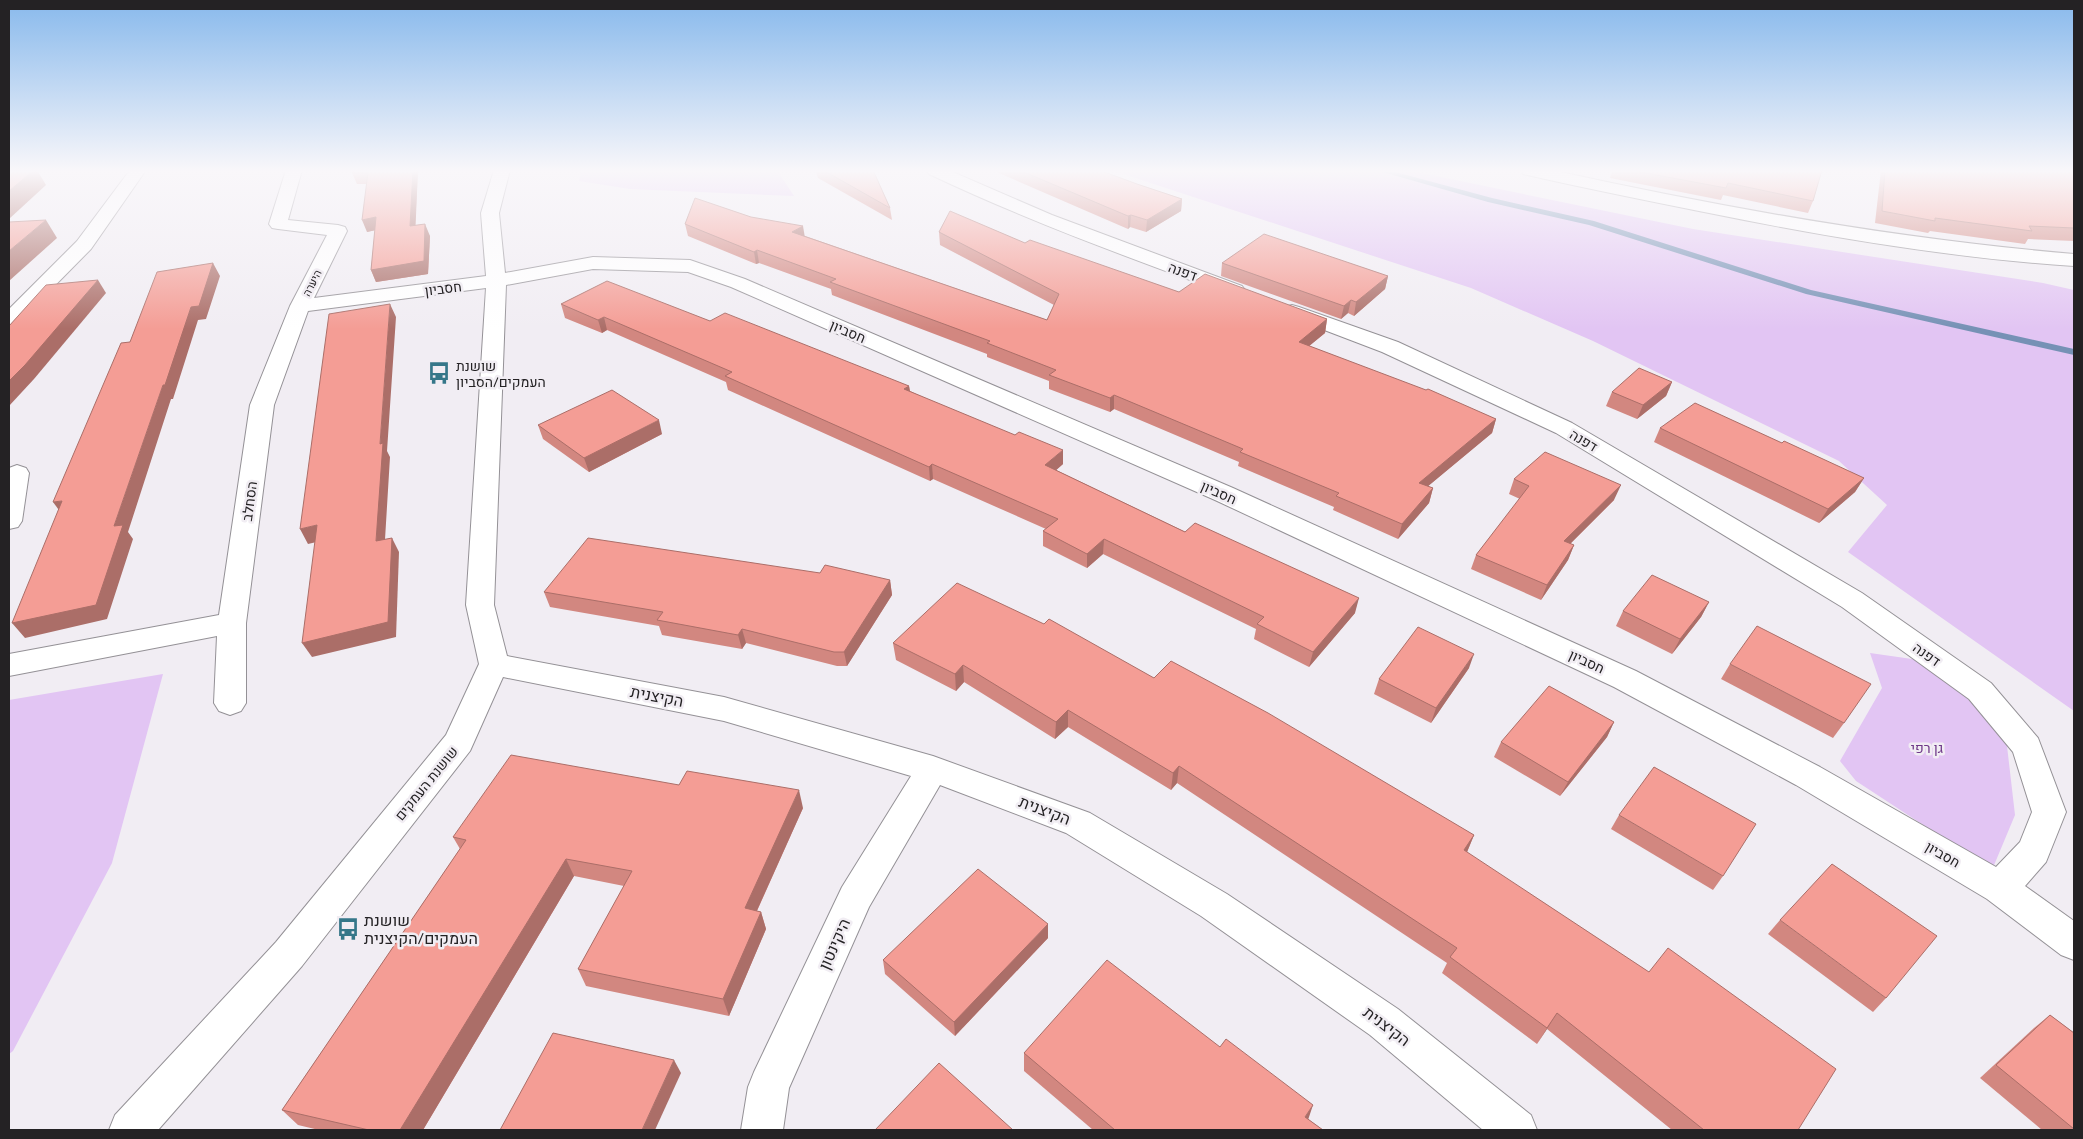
<svg xmlns="http://www.w3.org/2000/svg" width="2083" height="1139" font-family="'Titillium Web',Heebo,sans-serif">
<style>
.green{fill:#e2c5f3}
.lines{fill:none;stroke-linecap:round;stroke-linejoin:round}
.stream{fill:#7691b5;fill-rule:evenodd}
.minor-casing{stroke:#949196;stroke-width:2}
.minor{fill:#fff;fill-rule:evenodd}
.wall{fill:#d28780}
.shaded-wall{fill:#ab6e68}
.building{fill:#f49d95;stroke:#ab6e68}
.labels{text-anchor:middle;dominant-baseline:central;stroke-width:5;stroke-linejoin:round;paint-order:stroke}
.far-street-label{font-size:11px;fill:#242224;stroke:#f1edf3}
.street-label{font-size:14px;fill:#242224;stroke:#f1edf3}
.poi-label{font-size:14px;fill:#242224;stroke:#f1edf3;text-anchor:start}
.park-label{font-size:14px;fill:#6e3888;stroke:#f1edf3}
.near-street-label{font-size:16px;fill:#242224;stroke:#f1edf3}
.near-poi-label{font-size:16px;fill:#242224;stroke:#f1edf3;text-anchor:start}
</style>
<rect width="100%" height="100%" fill="#f1edf3"/>
<!-- green -->
<g class="green">
<polygon points="581,170 777,170 794,196 630,189 579,181"/>
<polygon points="1111,170 1407,170 1693,229 2043,283 2074,290 2074,711 1848,552 1887,505 1839,461 1593,341 1471,288"/>
<polygon points="1870,653 1926,661 2004,720 2015,815 1992,870 1856,781 1840,761 1882,688"/>
<polygon points="163,674 112,863 13,1051 9,1054 9,700"/>
</g>
<g class="lines">
<!-- stream -->
<polygon class="stream" points="1378,170 1388,170 1492,198 1594,221 1811,290 2074,349 2074,355 1806,294 1589,225 1488,202 1379,171"/>
<defs>
<g id="minor">
<polygon points="130,170 146,170 91,249 16,325 9,327 9,309 77,241"/>
<polygon points="286,170 302,170 288,220 338,225 345,227 347,231 314,298 486,276 481,213 494,170 510,170 499,213 505,273 593,257 690,260 745,279 1233,488 1636,671 1820,767 1996,867 2020,842 2032,812 2013,752 1969,699 1842,607 1556,433 1382,352 1285,315 1282,311 1285,307 1292,305 1299,307 1398,342 1572,423 1862,593 1991,683 2038,738 2066,812 2046,862 2025,886 2074,921 2074,960 2061,955 1987,899 1796,785 1614,687 1215,500 731,287 688,272 593,269 506,285 494,605 507,656 724,697 933,756 1090,813 1227,894 1398,1009 1531,1115 1537,1130 1483,1130 1370,1035 1201,916 1066,833 940,785 869,907 789,1088 783,1130 741,1130 748,1087 754,1072 842,887 911,776 724,721 503,677 470,751 302,966 158,1130 109,1130 115,1115 276,942 446,735 479,664 466,605 486,288 308,311 274,405 246,623 246,703 241,711 230,715 219,711 214,703 217,636 9,676 9,654 219,615 250,405 290,306 327,235 278,229 272,228 269,224"/>
<path d="M927 170H948L1052 215 1242 286 1245 290 1242 294 1235 296 1228 294C1127 257 1026 220 929 174Z"/>
<path d="M1521 170H1551C1724 208 1897 239 2074 254V266C1950 258 1826 237 1704 212 1644 200 1583 188 1523 174Z"/>
<polygon points="17,465 26,468 29,473 22,521 18,527 9,529 9,468"/>
</g>
</defs>
<!-- minor casing -->
<use href="#minor" class="minor-casing"/>
<!-- minor -->
<use href="#minor" class="minor"/>
</g>
<!-- wall -->
<g class="wall">
<polygon points="418,170 415,225 430,236 428,274 376,282 371,270 375,230 367,232 366,184 357,184 352,173"/>
<polygon points="815,170 873,170 890,208 892,220 818,178"/>
<polygon points="992,170 1099,170 1137,184 1182,199 1181,211 1146,232 1130,227 1128,229"/>
<polygon points="1604,170 1822,170 1813,201 1808,213 1723,195 1721,200 1610,178 1612,171"/>
<polygon points="1881,170 2074,170 2074,241 2028,239 2025,244 1930,231 1928,233 1875,223"/>
<polygon points="685,224 805,236 1047,320 1054,305 940,245 939,232 1025,243 1179,292 1327,319 1325,333 1309,346 1496,419 1492,433 1428,486 1433,488 1429,503 1398,539 1333,510 1334,507 1238,466 1239,462 1114,409 1110,412 1049,389 1049,381 987,357 987,354 832,295 831,289 759,263 756,264 688,236"/>
<polygon points="1222,263 1388,276 1385,289 1354,316 1348,313 1341,319 1221,276"/>
<polygon points="561,304 710,321 909,386 910,391 1063,464 1056,470 1355,613 1309,667 1254,639 1256,629 1103,554 1087,568 1043,546 1043,531 1046,529 933,479 930,481 728,390 726,382 607,330 602,333 565,318"/>
<polygon points="1672,382 1666,396 1637,419 1606,406 1612,392"/>
<polygon points="538,425 662,434 589,472 543,439"/>
<polygon points="1660,428 1782,443 1864,478 1855,492 1819,523 1654,442"/>
<polygon points="1514,479 1614,500 1570,544 1574,545 1568,560 1541,600 1471,569 1476,555 1520,499 1509,494"/>
<polygon points="820,573 890,580 892,595 847,666 837,666 746,643 742,649 662,635 659,626 550,607 544,592"/>
<polygon points="1709,602 1701,617 1672,654 1616,626 1623,611"/>
<polygon points="893,643 1154,678 1474,835 1467,852 1798,1130 1672,1130 1547,1029 1537,1044 1442,973 1447,963 1177,783 1171,790 1068,727 1055,739 964,682 956,691 896,660"/>
<polygon points="1730,664 1844,723 1833,738 1721,679"/>
<polygon points="1469,668 1431,723 1374,694 1379,679"/>
<polygon points="1614,722 1607,737 1560,796 1494,757 1501,742"/>
<polygon points="803,808 757,911 761,912 766,929 729,1016 586,986 578,969 624,886 574,876 423,1130 319,1130 298,1125 282,1110 460,849 453,837"/>
<polygon points="1619,815 1723,876 1713,890 1611,829"/>
<polygon points="1780,920 1886,998 1873,1012 1768,934"/>
<polygon points="1048,938 955,1036 885,974 883,960"/>
<polygon points="2050,1015 2074,1033 2074,1130 2042,1130 1980,1078 2034,1028"/>
<polygon points="1024,1053 1308,1119 1323,1130 1093,1130 1024,1071"/>
</g>
<!-- shaded-wall -->
<g class="shaded-wall">
<polygon points="34,170 37,170 46,185 9,219 9,191"/>
<polygon points="413,170 418,170 415,238 410,226"/>
<polygon points="1182,199 1181,211 1146,232 1147,220"/>
<polygon points="1131,215 1130,227 1128,229 1128,216"/>
<polygon points="376,217 381,229 367,232 362,220"/>
<polygon points="46,220 57,238 9,281 9,251"/>
<polygon points="425,224 430,236 428,274 376,282 371,270"/>
<polygon points="803,226 805,238 792,232"/>
<polygon points="757,250 759,263 756,264 754,252"/>
<polygon points="213,263 220,276 206,319 198,320 173,399 171,399 128,532 133,539 107,619 25,638 12,623 114,526 163,385 191,307"/>
<polygon points="1388,276 1385,289 1354,316 1356,302"/>
<polygon points="98,280 106,293 34,379 9,406 9,381"/>
<polygon points="1351,300 1348,313 1341,319 1344,306"/>
<polygon points="390,304 396,317 387,451 390,457 384,556 376,541 380,444"/>
<polygon points="604,317 607,330 602,333 598,320"/>
<polygon points="1327,319 1325,333 1297,356 1299,342"/>
<polygon points="1672,382 1666,396 1637,419 1643,405"/>
<polygon points="909,386 911,399 904,389"/>
<polygon points="1114,395 1114,409 1110,412 1110,398"/>
<polygon points="1496,419 1492,433 1415,497 1419,483"/>
<polygon points="659,420 662,434 589,472 584,458"/>
<polygon points="1063,450 1063,464 1045,480 1045,465"/>
<polygon points="932,464 933,479 930,481 929,467"/>
<polygon points="1864,478 1855,492 1819,523 1828,509"/>
<polygon points="1621,485 1614,500 1558,556 1564,541"/>
<polygon points="1433,488 1429,503 1398,539 1402,524"/>
<polygon points="62,501 64,517 53,502"/>
<polygon points="317,525 325,540 308,544 300,529"/>
<polygon points="392,538 399,552 396,637 312,657 302,643"/>
<polygon points="1104,539 1103,554 1087,568 1087,554"/>
<polygon points="1574,545 1568,560 1541,600 1547,585"/>
<polygon points="890,580 892,595 847,666 844,652"/>
<polygon points="1359,598 1355,613 1309,667 1313,652"/>
<polygon points="1709,602 1701,617 1672,654 1680,639"/>
<polygon points="742,629 746,643 742,649 738,635"/>
<polygon points="1474,654 1469,668 1431,723 1436,708"/>
<polygon points="963,665 964,682 956,691 955,674"/>
<polygon points="1068,710 1068,727 1055,739 1056,722"/>
<polygon points="1614,722 1607,737 1560,796 1568,782"/>
<polygon points="1179,766 1177,783 1171,790 1173,773"/>
<polygon points="799,790 803,808 750,926 745,908"/>
<polygon points="1474,835 1467,852 1464,850"/>
<polygon points="566,859 574,876 423,1130 400,1130"/>
<polygon points="761,912 766,929 729,1016 723,999"/>
<polygon points="1048,924 1048,938 955,1036 954,1022"/>
<polygon points="1557,1013 1547,1029 1537,1044 1547,1028"/>
<polygon points="674,1060 681,1073 655,1130 642,1130"/>
<polygon points="1313,1105 1307,1123 1305,1117"/>
</g>
<!-- building -->
<g class="building">
<polygon points="9,170 34,170 9,191"/>
<polygon points="355,170 413,170 410,226 425,224 424,261 371,270 376,217 362,220 368,172 352,173"/>
<polygon points="823,170 873,170 890,208"/>
<polygon points="1019,170 1099,170 1137,184 1182,199 1147,220 1131,215 1128,216"/>
<polygon points="1630,170 1822,170 1813,201 1728,183 1726,188"/>
<polygon points="1885,170 2074,170 2074,228 2029,226 2032,231 1935,218 1935,221 1882,211"/>
<polygon points="695,198 751,217 803,226 792,232 1047,320 1059,294 939,232 950,211 1025,243 1030,240 1179,292 1205,274 1327,319 1299,342 1426,390 1428,389 1496,419 1419,483 1433,488 1402,524 1336,496 1339,493 1240,452 1243,449 1114,395 1110,398 1049,375 1056,370 987,343 990,341 830,282 836,279 757,250 754,252 685,224"/>
<polygon points="46,220 9,251 9,222"/>
<polygon points="1264,234 1388,276 1356,302 1351,300 1344,306 1222,263"/>
<polygon points="213,263 199,306 191,307 165,385 163,385 114,526 123,525 96,605 12,623 62,501 53,502 121,343 130,342 157,272"/>
<polygon points="98,280 25,365 9,381 9,326 46,285"/>
<polygon points="607,281 710,321 725,313 909,386 904,389 1015,435 1019,432 1063,450 1045,465 1185,532 1195,523 1359,598 1313,652 1257,624 1264,617 1104,539 1087,554 1043,531 1058,519 932,464 929,467 725,376 732,372 604,317 598,320 561,304"/>
<polygon points="390,304 380,444 383,443 376,541 392,538 388,622 302,643 317,525 300,529 329,314"/>
<polygon points="1639,368 1672,382 1643,405 1612,392"/>
<polygon points="612,390 659,420 584,458 538,425"/>
<polygon points="1695,403 1782,443 1784,441 1864,478 1828,509 1660,428"/>
<polygon points="1545,452 1621,485 1564,541 1574,545 1547,585 1476,555 1529,486 1514,479"/>
<polygon points="588,538 820,573 825,565 890,580 844,652 834,652 742,629 738,635 657,620 663,612 544,592"/>
<polygon points="1652,575 1709,602 1680,639 1623,611"/>
<polygon points="957,583 1044,624 1049,619 1154,678 1171,661 1268,713 1474,835 1464,850 1649,972 1668,948 1836,1069 1798,1130 1704,1130 1557,1013 1547,1028 1450,957 1457,948 1179,766 1173,773 1068,710 1056,722 963,665 955,674 893,643"/>
<polygon points="1757,626 1871,684 1844,723 1730,664"/>
<polygon points="1418,627 1474,654 1436,708 1379,679"/>
<polygon points="1549,686 1614,722 1568,782 1501,742"/>
<polygon points="511,755 679,785 687,771 799,790 745,908 761,912 723,999 578,969 632,871 566,859 400,1130 369,1130 282,1110 466,840 453,837"/>
<polygon points="1654,767 1756,824 1723,876 1619,815"/>
<polygon points="1832,864 1937,936 1886,998 1780,920"/>
<polygon points="978,869 1048,924 954,1022 883,960"/>
<polygon points="1107,960 1220,1047 1226,1039 1313,1105 1305,1117 1323,1130 1115,1130 1024,1053"/>
<polygon points="2050,1015 2074,1033 2074,1129 1996,1065"/>
<polygon points="553,1033 674,1060 642,1130 500,1130"/>
<polygon points="939,1063 1013,1130 875,1130"/>
</g>
<!-- sky -->
<linearGradient id="sky" x2="0" y2="1"><stop stop-color="#88b9ec"/><stop offset="0.52" stop-color="#f9f7fa"/><stop offset="1" stop-color="#f9f7fa" stop-opacity="0"/></linearGradient>
<rect width="2083" height="329" fill="url(#sky)"/>
<!-- icons -->
<defs>
<symbol id="bus-bare" viewBox="-9 -9 18 18"><path d="M-5-6H5V4H4V6H2V4H-2V6H-4V4H-5ZM-3.5-4V0h7V-4ZM-3.5 1.2v1.5H-2V1.2ZM2 1.2v1.5H3.5V1.2Z" fill="#357789" stroke="#f1edf3" stroke-width="2.5" paint-order="stroke"/></symbol>
</defs>
<g fill-rule="evenodd">
<use href="#bus-bare" x="423" y="357" width="32" height="32"/>
<use href="#bus-bare" x="332" y="913" width="32" height="32"/>
</g>
<g class="labels">
<!-- far-street labels -->
<g class="far-street-label">
<text transform="translate(312 283) rotate(-63)">היערה</text>
</g>
<!-- street labels -->
<g class="street-label">
<text transform="translate(1183 271) rotate(20)">דפנה</text>
<text transform="translate(443 288) rotate(-7)">חסביון</text>
<text transform="translate(848 331) rotate(23)">חסביון</text>
<text transform="translate(1584 440) rotate(31)">דפנה</text>
<text transform="translate(1219 492) rotate(24)">חסביון</text>
<text transform="translate(249 501) rotate(-82)">הסחלב</text>
<text transform="translate(1927 654) rotate(35)">דפנה</text>
<text transform="translate(1587 661) rotate(25)">חסביון</text>
<text transform="translate(426 783) rotate(-51)">שושנת העמקים</text>
<text transform="translate(1943 854) rotate(30)">חסביון</text>
</g>
<!-- poi labels -->
<g class="poi-label">
<text x="456" y="365">שושנת<tspan x="456" dy="16">העמקים/הסביון</tspan></text>
</g>
<!-- park labels -->
<g class="park-label">
<text x="1927" y="747">גן רפי</text>
</g>
<!-- near-street labels -->
<g class="near-street-label">
<text transform="translate(657 696) rotate(11)">הקיצנית</text>
<text transform="translate(1045 810) rotate(21)">הקיצנית</text>
<text transform="translate(834 944) rotate(-66)">היקינטון</text>
<text transform="translate(1387 1026) rotate(37)">הקיצנית</text>
</g>
<!-- near-poi labels -->
<g class="near-poi-label">
<text x="364" y="920">שושנת<tspan x="364" dy="18">העמקים/הקיצנית</tspan></text>
</g>
</g>
<!-- border -->
<rect width="2083" height="1139" fill="none" stroke="#242224" stroke-width="20"/>
</svg>
